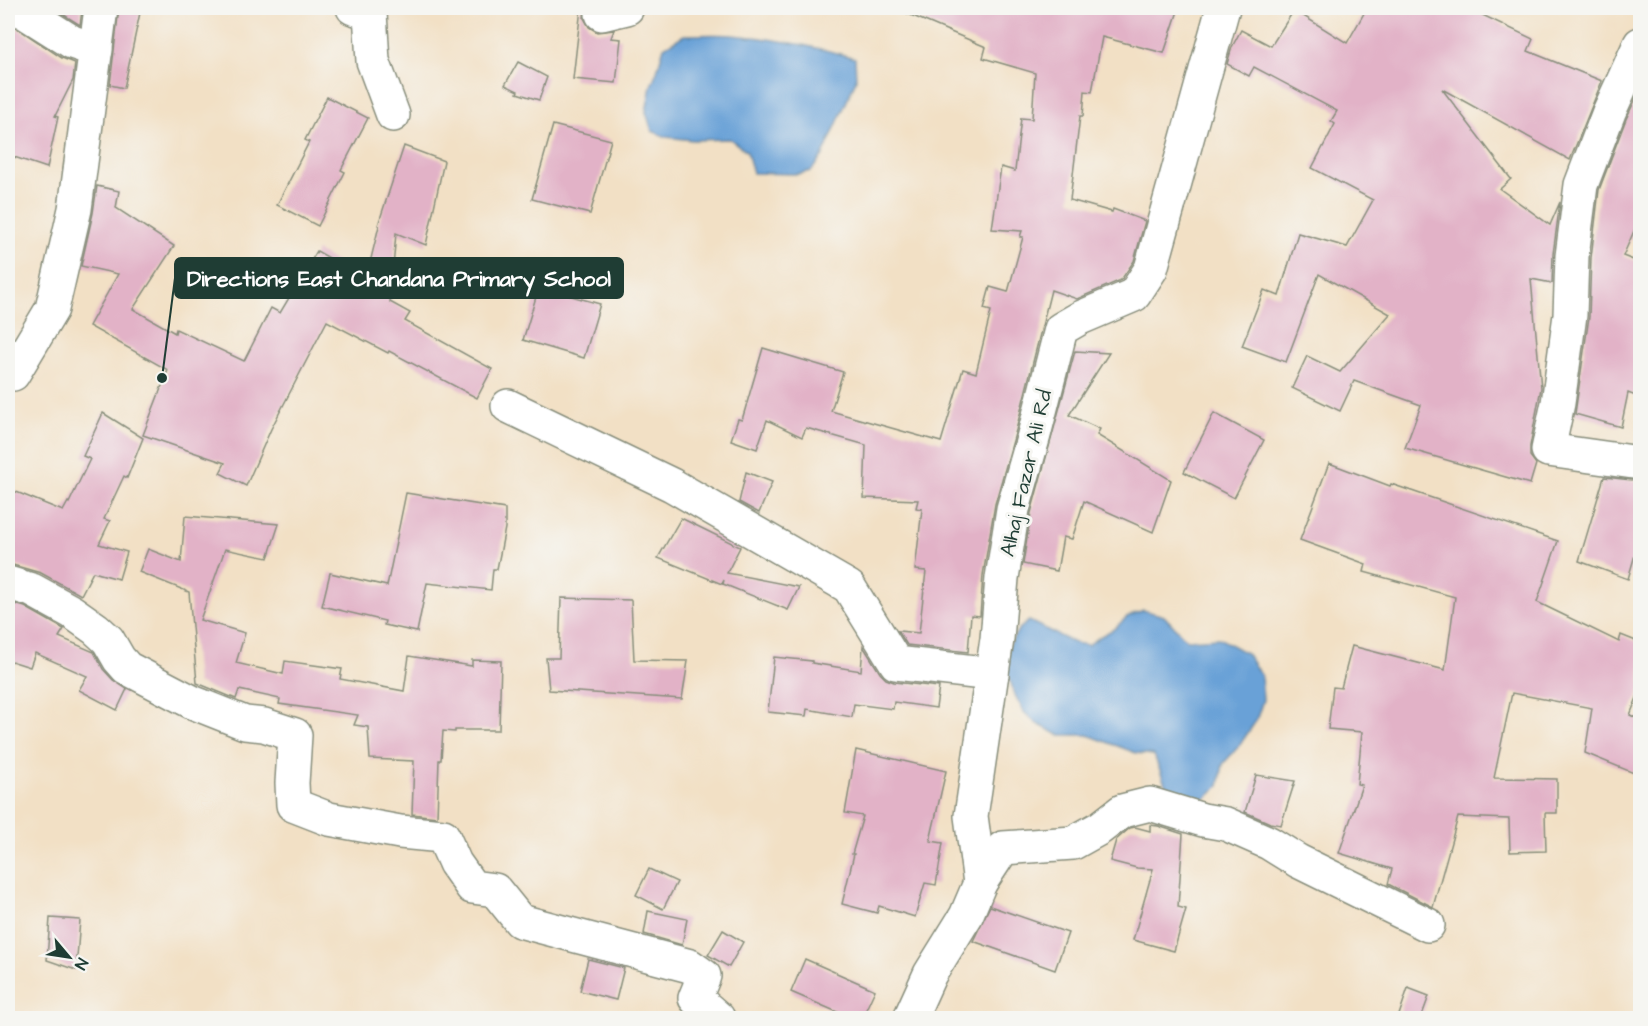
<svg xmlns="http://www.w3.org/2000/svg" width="1648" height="1026" font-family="'Architects Daughter',sans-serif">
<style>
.water{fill:#69a1d7;stroke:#446f86;stroke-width:1.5}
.building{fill:#e2b2c7}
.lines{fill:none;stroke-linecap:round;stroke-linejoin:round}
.minor-casing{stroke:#888e7c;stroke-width:36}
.minor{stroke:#fff;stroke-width:33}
.labels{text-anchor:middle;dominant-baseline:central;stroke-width:6;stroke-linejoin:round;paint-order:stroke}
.street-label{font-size:21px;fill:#1f3d34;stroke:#f6f6f2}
.leader{fill:none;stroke:#1f3d34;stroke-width:2}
.callout-dot{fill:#1f3d34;stroke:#f6f6f2;stroke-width:2}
.callout{fill:#1f3d34;stroke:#1f3d34;stroke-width:2}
.callout-label{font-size:22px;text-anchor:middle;font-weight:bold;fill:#fff}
</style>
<rect width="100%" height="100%" fill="#f6f6f2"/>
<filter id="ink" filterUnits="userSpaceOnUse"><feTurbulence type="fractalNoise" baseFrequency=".0167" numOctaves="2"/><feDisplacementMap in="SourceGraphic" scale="12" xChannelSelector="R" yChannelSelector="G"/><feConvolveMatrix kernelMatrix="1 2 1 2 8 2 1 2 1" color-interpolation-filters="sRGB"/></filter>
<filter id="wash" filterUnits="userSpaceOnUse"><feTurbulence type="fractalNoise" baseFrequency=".008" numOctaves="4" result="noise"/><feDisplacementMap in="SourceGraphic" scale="24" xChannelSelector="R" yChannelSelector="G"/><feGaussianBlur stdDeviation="1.35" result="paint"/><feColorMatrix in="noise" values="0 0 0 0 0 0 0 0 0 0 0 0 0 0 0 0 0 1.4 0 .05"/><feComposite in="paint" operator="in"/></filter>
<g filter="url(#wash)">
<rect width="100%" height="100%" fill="#f2e0c5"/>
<!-- water -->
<g class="water">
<path d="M684 35C700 35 715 34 731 35 773 38 814 46 855 58L856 80 823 155 811 171 797 174 753 173 747 152 730 139 693 140 666 137 652 131 646 112 651 86 657 71 664 47Z"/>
<polygon points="1143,610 1164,616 1187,640 1219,638 1246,653 1261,675 1263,700 1256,721 1239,746 1223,764 1219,786 1205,799 1186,797 1169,794 1154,755 1136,753 1088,735 1059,735 1037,724 1024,712 1015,695 1007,672 1007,649 1018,630 1029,621 1074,643 1088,645 1101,636 1114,629 1127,617"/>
</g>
<g id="blocks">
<!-- building -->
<g class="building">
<polygon points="53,8 76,8 82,10 80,25"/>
<polygon points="119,8 141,8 124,88 110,85"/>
<polygon points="581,8 585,8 584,18 589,27 597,32 614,30 611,38 621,39 616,83 573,79"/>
<polygon points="894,8 1179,8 1164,53 1102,37 1092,92 1085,91 1083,116 1080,116 1070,200 1112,212 1113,209 1145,221 1134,261 1121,280 1077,299 1051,290 1016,430 995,504 983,575 980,616 971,615 968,652 907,645 898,631 919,633 926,571 915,570 922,509 916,508 918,500 864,498 866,445 806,428 802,437 767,420 757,449 731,440 738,419 742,420 763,348 843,372 831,411 941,442 963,369 976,373 991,311 984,309 990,287 1008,292 1023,237 1020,237 1022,231 992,229 1001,167 1015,171 1021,118 1032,119 1035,73 983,58 986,47"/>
<polygon points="1367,8 1468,8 1533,39 1528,51 1602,81 1570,160 1442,89 1511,179 1500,189 1550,225 1560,202 1553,254 1552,283 1531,279 1541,388 1530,446 1530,456 1536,464 1530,484 1405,448 1421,405 1354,381 1340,411 1292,388 1307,356 1340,372 1390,314 1319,274 1286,362 1242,346 1264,290 1279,296 1298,233 1347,247 1373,200 1312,168 1335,124 1331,121 1337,111 1254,67 1249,76 1227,64 1232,47 1241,30 1271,46 1294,10 1347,43"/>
<polygon points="8,22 62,58 75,63 73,80 55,116 58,117 47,168 8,155"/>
<polygon points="518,62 547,77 539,100 517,93 518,91 505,85"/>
<polygon points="1641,88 1641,215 1623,256 1641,263 1641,398 1628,393 1621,427 1575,414 1589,317 1591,258 1599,190 1626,119"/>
<polygon points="327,97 368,118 341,170 345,172 318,226 277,205 309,142 305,140"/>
<polygon points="553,125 611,140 590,214 532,199"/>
<polygon points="404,146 444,161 426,245 396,233 390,302 410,313 405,321 492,369 477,398 389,351 388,353 327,321 271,429 246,486 220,473 225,463 143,435 168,370 89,326 118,274 81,266 93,213 97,186 119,191 116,208 174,246 133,309 175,333 176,329 244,361 271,308 280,313 317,251 366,279 379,226 378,225"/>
<polygon points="539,287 600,304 584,358 523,340"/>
<polygon points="1075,351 1109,353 1069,415 1100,429 1097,435 1171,480 1153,532 1084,501 1072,539 1063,537 1057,571 1023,564 1031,513"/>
<polygon points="103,413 143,438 127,478 124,476 104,519 110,521 99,544 127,552 119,579 93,572 81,595 41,573 13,565 8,565 8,506 14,491 63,511 68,502 69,503 90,459 83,456"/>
<polygon points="1214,413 1264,440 1234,498 1184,472"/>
<polygon points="1329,463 1390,486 1391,484 1558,541 1537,602 1619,642 1621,635 1641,643 1641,688 1630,715 1641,720 1641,776 1585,753 1592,708 1512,693 1494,778 1557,779 1557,813 1545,813 1546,851 1510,852 1509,819 1458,817 1433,907 1388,884 1392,869 1339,853 1362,785 1357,784 1362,732 1328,729 1333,687 1341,688 1352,646 1445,670 1455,597 1364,572 1366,564 1300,540"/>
<polygon points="746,472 772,482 759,513 739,502"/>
<polygon points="1604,477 1641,481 1641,534 1628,579 1579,561"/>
<polygon points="406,493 505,509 505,528 501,549 497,569 493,569 491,590 427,583 417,632 384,625 385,621 322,606 330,573 387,586"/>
<polygon points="185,516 279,524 268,558 225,549 200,620 245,633 236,663 283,674 285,661 342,669 340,679 404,691 409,656 472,666 472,660 501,661 499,730 455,730 455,732 443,731 441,760 439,760 437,817 412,814 414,761 370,759 368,727 354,725 358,715 279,704 280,699 239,690 236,699 197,683 189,592 139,572 148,549 181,562"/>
<polygon points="681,518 740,547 727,573 799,587 788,610 723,584 724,580 722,584 658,558"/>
<polygon points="561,598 631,600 634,660 688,661 682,699 549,690 546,658 559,658"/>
<polygon points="8,602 25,607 62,628 64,629 59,637 94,652 103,669 113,680 127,689 117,710 79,690 87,676 35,653 30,667 8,660"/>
<polygon points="863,646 880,673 886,679 894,682 939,687 936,708 894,702 893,709 854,704 852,717 807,709 806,716 768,712 774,657 812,661 812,663 861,671"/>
<polygon points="856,750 946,771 930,841 943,843 936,885 925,883 915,917 879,906 877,913 842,904 854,854 852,854 863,816 845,813"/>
<polygon points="1256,775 1295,781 1281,825 1270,823 1245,812"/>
<polygon points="1150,825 1158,826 1183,834 1178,907 1186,909 1174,951 1133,940 1153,869 1137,868 1110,861 1116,840 1130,828 1135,827 1150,831"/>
<polygon points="649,869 677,882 663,909 636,895"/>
<polygon points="990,906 1068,933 1055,970 973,941"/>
<polygon points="648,911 687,919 682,945 644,934"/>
<polygon points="50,918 80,920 76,970 47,960"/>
<polygon points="723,930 743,942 729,967 708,955"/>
<polygon points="588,959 624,968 616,1000 580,991"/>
<polygon points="805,959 875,990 862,1018 851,1018 791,992"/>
<polygon points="1408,988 1429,996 1421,1018 1398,1018"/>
</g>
</g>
</g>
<g filter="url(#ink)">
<use href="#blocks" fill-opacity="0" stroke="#888e7c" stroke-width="1.5"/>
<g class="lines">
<defs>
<g id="minor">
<polyline points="20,8 23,11 72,42 96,50"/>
<polyline points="353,8 370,13 373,61 393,115"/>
<polyline points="602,14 627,8"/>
<polyline points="1640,44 1609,112 1581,185 1572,256 1570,315 1558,403 1548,450 1640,463"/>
<polyline points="8,372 13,374 52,309 75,209 101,8"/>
<polyline points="508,406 672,485 849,587 896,663 992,674"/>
<polyline points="8,583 32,590 72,612 96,629 108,640 119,659 127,668 192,702 245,723 264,725 295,735 292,783 293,805 329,819 400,832 443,836 455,863 472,887 495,890 520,921 690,966 704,976 695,998 718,1018"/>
<polyline points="980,883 1003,848 1073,843 1100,828 1122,811 1150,804 1203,820 1226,824 1269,843 1298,861 1428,925"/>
<polyline points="910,1018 930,974 966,916 980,883 971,816 997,639 1002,578 1013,509 1034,435 1061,329 1080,318 1134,295 1151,269 1223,8"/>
</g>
</defs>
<!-- minor casing -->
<use href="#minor" class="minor-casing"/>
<!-- minor -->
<use href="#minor" class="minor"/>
</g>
</g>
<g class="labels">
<!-- street labels -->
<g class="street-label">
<text transform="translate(1026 473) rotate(-77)">Alhaj Fazar Ali Rd</text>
</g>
</g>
<!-- callouts -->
<path class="leader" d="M162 378L175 278"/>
<circle class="callout-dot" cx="162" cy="378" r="6"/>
<rect class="callout" x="175" y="258" width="448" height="40" rx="6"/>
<g class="callout-label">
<text x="399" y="286">Directions East Chandana Primary School</text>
</g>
<!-- margin -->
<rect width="1648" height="1026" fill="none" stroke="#f6f6f2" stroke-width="30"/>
<!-- north arrow -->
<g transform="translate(69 957) rotate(119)" stroke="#f6f6f2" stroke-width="4.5" paint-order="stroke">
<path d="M0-4.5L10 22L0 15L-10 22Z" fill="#1f3d34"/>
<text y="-9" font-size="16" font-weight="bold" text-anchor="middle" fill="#1f3d34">N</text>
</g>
</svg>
